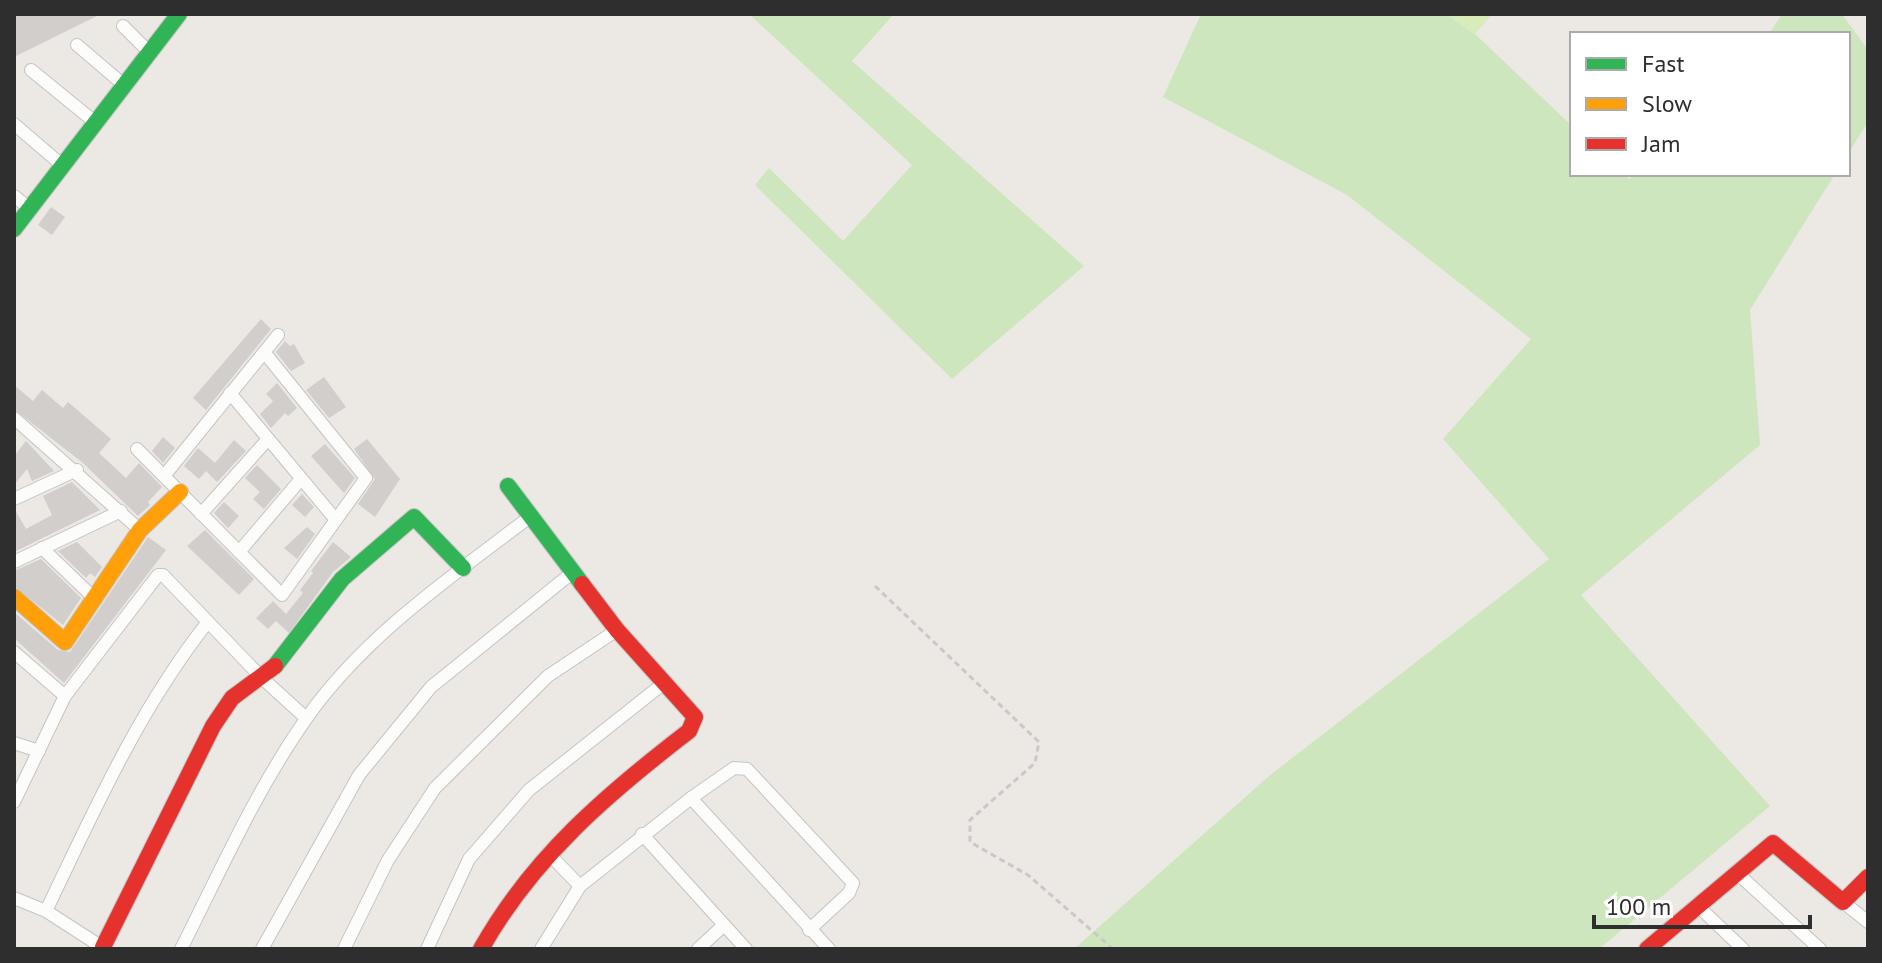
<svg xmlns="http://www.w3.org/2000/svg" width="1882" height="963" font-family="'PT Sans',sans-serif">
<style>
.green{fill:#cee6be}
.pitch{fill:#d9eabb}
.building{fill:#d1cecb}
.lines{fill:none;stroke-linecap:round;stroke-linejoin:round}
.street-casing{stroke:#c5c4c5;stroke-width:14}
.fast-casing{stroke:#c5c4c5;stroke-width:18}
.slow-casing{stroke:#c5c4c5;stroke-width:18}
.jam-casing{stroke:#c5c4c5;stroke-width:18}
.path{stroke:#c9c9c8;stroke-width:3;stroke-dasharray:6 4;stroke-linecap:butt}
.street{stroke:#fcfcfb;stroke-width:12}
.fast{stroke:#30b455;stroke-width:16}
.slow{stroke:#ff9f0a;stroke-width:16}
.jam{stroke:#e5322d;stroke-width:16}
</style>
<rect width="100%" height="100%" fill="#ece8e4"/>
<!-- green -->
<g class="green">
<polygon points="749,14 894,14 852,61 1084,266 952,379 755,185 769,168 843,241 912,165"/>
<polygon points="1201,14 1446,14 1475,34 1572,126 1572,174 1623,174 1629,179 1637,174 1835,174 1750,310 1760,445 1581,595 1770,806 1599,949 1074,949 1269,776 1549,559 1443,439 1531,339 1347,195 1163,97"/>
<polygon points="1782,14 1842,14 1868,50 1868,122 1848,154 1848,34 1769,34"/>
</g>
<!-- pitch -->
<polygon class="pitch" points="1446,14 1492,14 1475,34"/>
<!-- building -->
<g class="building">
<polygon points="14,14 101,14 14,57"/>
<polygon points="51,207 65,217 52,235 38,225"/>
<polygon points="261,319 271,329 206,410 193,398"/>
<polygon points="285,341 290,346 294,344 305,363 291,371 276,352"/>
<polygon points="324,377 346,407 329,418 306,390"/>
<polygon points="277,383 297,408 288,416 285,413 271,428 260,414 273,401 266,394"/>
<polygon points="14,385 33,401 42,390 63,408 68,402 111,439 99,453 126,478 139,463 162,487 148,502 150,505 138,516 83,463 14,409"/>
<polygon points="163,437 175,448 163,463 152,451"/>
<polygon points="367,439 400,479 375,517 358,504 375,479 354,449"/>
<polygon points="234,440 246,451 217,482 206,471 199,479 184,466 198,448 215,463"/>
<polygon points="26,441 54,471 32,481 27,469 14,485 14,456"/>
<polygon points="325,444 355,478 344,493 311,456"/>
<polygon points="257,465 281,489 264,509 253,499 260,492 245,478"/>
<polygon points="72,482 100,510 14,552 14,508 26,529 52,515 43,496"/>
<polygon points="302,494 314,507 305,517 292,505"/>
<polygon points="224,502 239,516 228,528 214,513"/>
<polygon points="307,527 315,534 297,559 284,548"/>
<polygon points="205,530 254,579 239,595 187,546"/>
<polygon points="148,537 166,550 64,683 14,638 14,612 58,650 70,652"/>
<polygon points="77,542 102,567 95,577 90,573 86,578 58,551"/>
<polygon points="333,542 351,557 333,572 289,633 276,621 268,629 256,618 273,601 286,614 303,593 300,590 313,573 311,571"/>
<polygon points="41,559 81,598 63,625 14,586 14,571"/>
</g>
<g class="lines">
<defs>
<g id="street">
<polyline points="123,26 149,52"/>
<polyline points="77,45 124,85"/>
<polyline points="31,70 96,123"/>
<polyline points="14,124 63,166"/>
<polyline points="14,196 30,209"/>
<polyline points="230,393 336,520"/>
<polyline points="14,418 140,530"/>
<polyline points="137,449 282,595 366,478 264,352"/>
<polyline points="164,476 278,335"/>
<polyline points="14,499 77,470"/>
<polyline points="201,514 268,439"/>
<polyline points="42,548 94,598"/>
<polyline points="239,552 301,479"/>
<polyline points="14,562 121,511"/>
<polyline points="14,652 65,696"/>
<polyline points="14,743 39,751"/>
<polyline points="691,798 734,768 747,769 853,883 849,893 809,930"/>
<polyline points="14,802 65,696 158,575 163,575 262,678 306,718"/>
<polyline points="642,834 746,949"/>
<polyline points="1737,873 1820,949"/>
<polyline points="580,886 691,798 829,949"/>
<polyline points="14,898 46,911 105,949"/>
<polyline points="1843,902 1868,922"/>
<polyline points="1698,906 1743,949"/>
<path d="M46 911C94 811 138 711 207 623"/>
<path d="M181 949C220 872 256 790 306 719 364 636 451 577 531 516"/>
<polyline points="262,949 359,775 431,687 573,572"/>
<polyline points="344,949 388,860 435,788 548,676 617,630"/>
<polyline points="427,949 469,859 529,790 664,683"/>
<polyline points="541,949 580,886 548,853"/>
<polyline points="698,949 724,925"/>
</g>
<g id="fast">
<polyline points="14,229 179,14"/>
<polyline points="508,486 582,584"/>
<polyline points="275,666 342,579 414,517 463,568"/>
</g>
<polyline id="slow" points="14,597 65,642 140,530 180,492"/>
<g id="jam">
<polyline points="103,947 213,726 232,698 275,666"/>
<path d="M481 949C532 858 607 794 689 731L695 717 617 630 582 584"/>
<polyline points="1647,949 1773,843 1843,902 1868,877"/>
</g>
</defs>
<!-- street casing -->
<use href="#street" class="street-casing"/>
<!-- fast casing -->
<use href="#fast" class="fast-casing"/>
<!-- slow casing -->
<use href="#slow" class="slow-casing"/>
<!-- jam casing -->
<use href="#jam" class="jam-casing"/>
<!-- path -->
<polyline class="path" points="875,586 1039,742 1035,763 970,820 970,842 1028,875 1113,949"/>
<!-- street -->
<use href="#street" class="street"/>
<!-- fast -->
<use href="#fast" class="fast"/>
<!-- slow -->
<use href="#slow" class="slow"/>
<!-- jam -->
<use href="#jam" class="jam"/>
</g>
<!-- border -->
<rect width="1882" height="963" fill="none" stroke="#2e2e2e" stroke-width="32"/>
<!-- legend -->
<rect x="1570" y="32" width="280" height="144" fill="#ffffff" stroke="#ababab" stroke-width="2"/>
<rect x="1586" y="58" width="40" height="12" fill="#30b455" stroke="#ababab" stroke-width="2"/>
<text x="1642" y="72" font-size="24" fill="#2e2e2e">Fast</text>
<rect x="1586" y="98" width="40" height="12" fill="#ff9f0a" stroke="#ababab" stroke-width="2"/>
<text x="1642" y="112" font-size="24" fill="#2e2e2e">Slow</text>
<rect x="1586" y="138" width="40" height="12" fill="#e5322d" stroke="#ababab" stroke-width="2"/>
<text x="1642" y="152" font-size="24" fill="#2e2e2e">Jam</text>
<!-- scale -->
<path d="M1594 915v12h216v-12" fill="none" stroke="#2e2e2e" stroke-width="4"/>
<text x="1606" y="915" font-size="24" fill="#2e2e2e" stroke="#ffffff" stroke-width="6" paint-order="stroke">100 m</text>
</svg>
